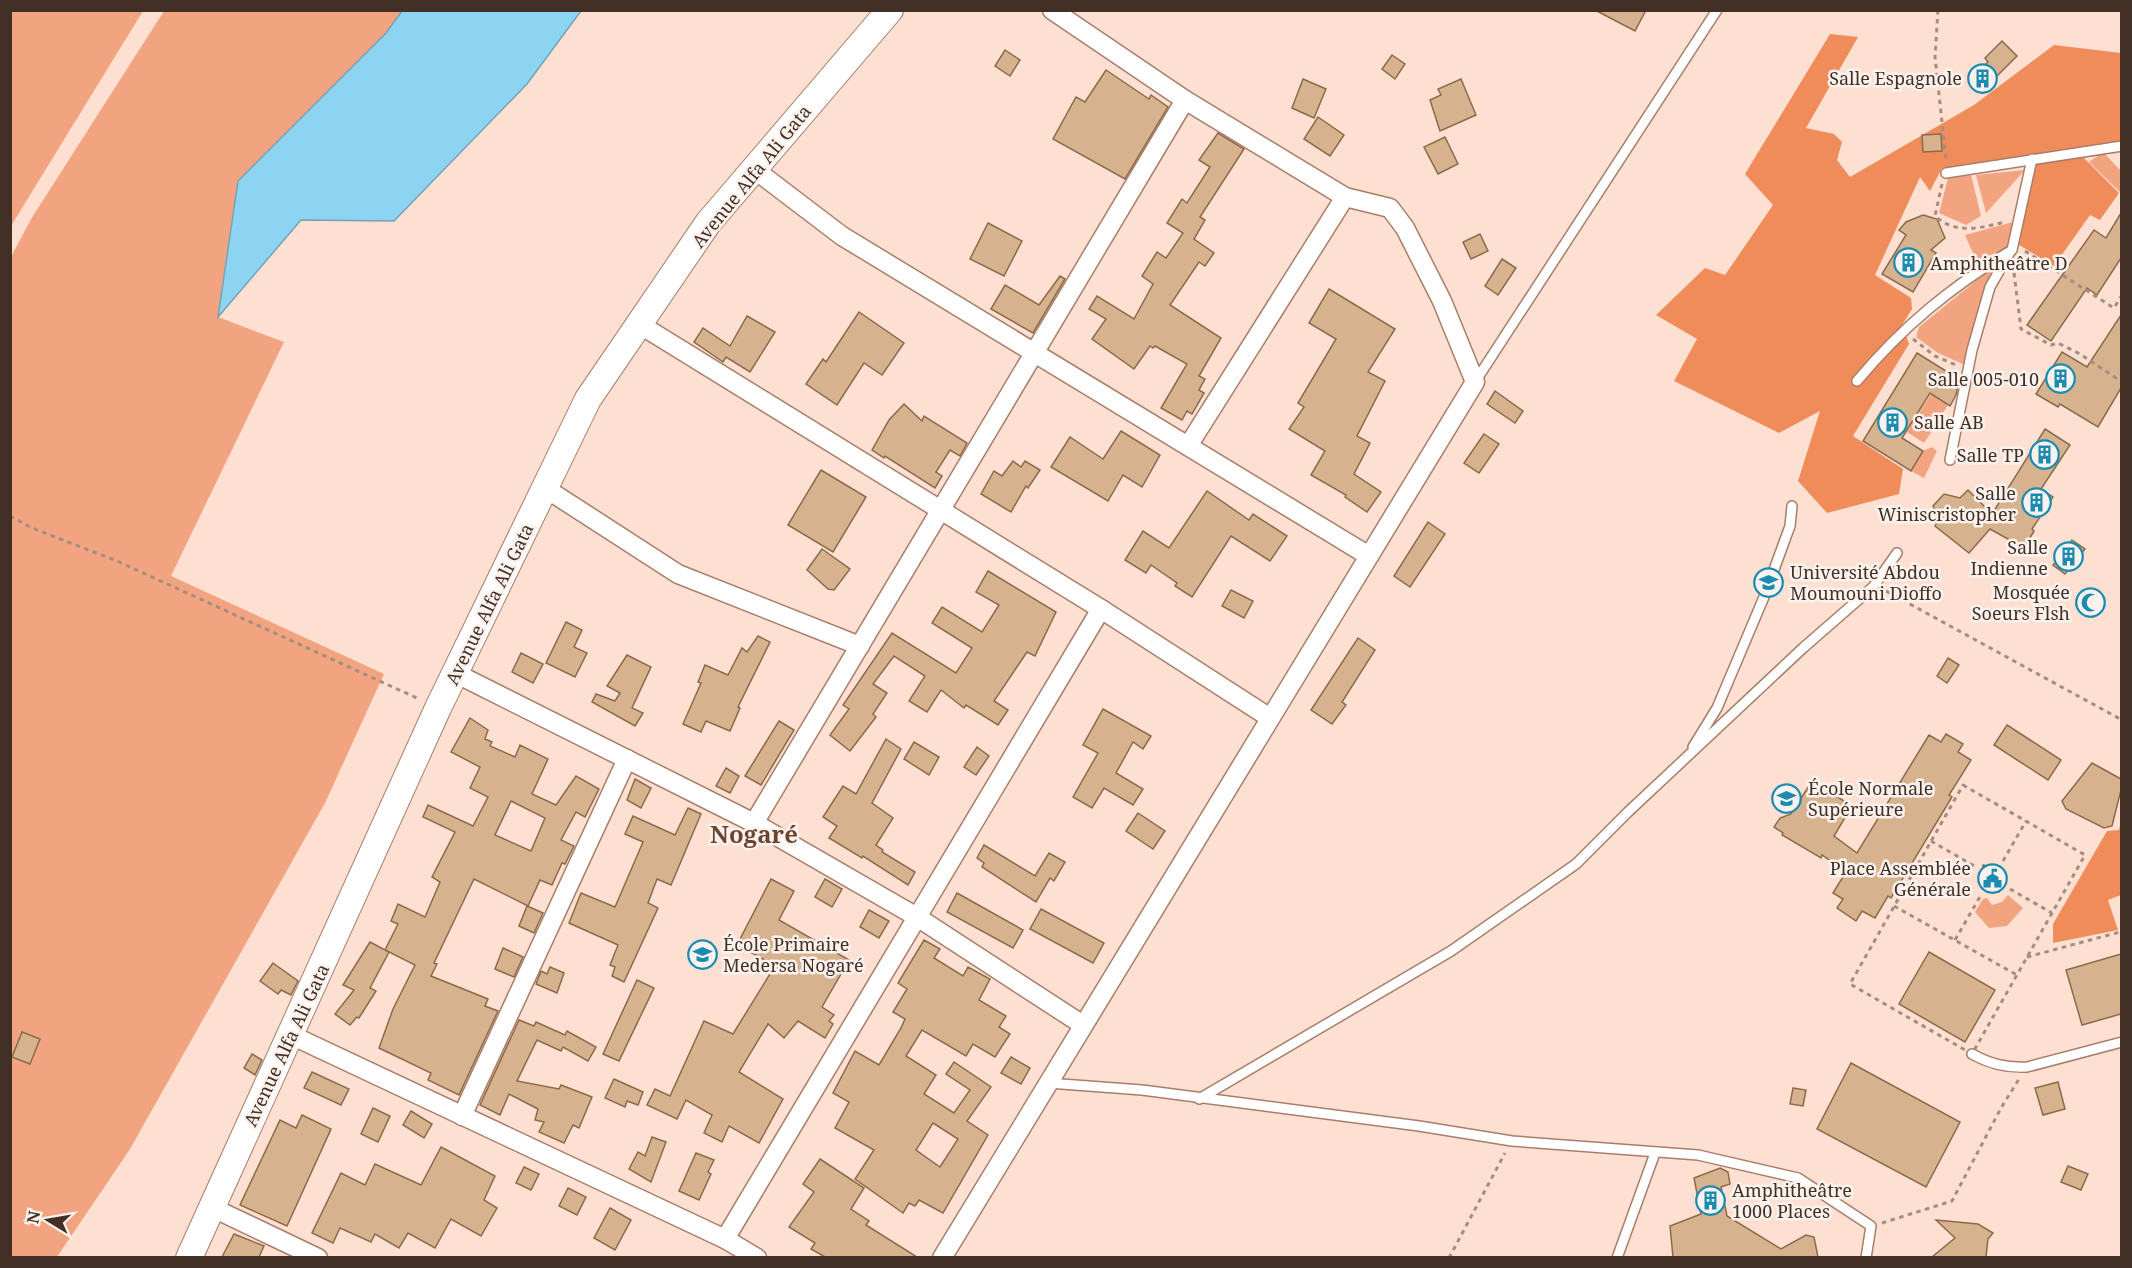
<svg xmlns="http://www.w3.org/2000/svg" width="2132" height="1268" font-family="'Noto Serif',serif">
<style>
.green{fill:#f1a47f}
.forest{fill:#f08c5a}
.water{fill:#8cd4f2;stroke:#76a2b5;stroke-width:1.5}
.building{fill:#d6b28e;stroke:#8c6a49;stroke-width:1.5;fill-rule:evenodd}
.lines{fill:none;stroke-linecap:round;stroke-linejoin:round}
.lane-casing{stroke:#aa7d68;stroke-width:12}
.street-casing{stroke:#aa7d68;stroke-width:21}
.secondary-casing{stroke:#aa7d68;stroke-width:28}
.path{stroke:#a68d81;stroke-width:3;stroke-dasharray:4.5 4.5;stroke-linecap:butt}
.lane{stroke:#fff;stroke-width:9}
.street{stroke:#fff;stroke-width:18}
.secondary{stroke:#fff;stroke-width:26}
.labels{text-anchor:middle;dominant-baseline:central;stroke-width:5;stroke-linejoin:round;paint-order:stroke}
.poi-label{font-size:18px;fill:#422f26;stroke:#fcf2ed;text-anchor:end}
.street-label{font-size:18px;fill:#422f26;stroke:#fcf2ed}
.district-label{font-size:24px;font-weight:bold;fill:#6c4430;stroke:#fcf2ed}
</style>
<rect width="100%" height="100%" fill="#fee0d2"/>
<!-- green -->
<g class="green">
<polygon points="11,10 143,11 11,226 10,11"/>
<polygon points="164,11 402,11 386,33 218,317 284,342 171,576 384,674 325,803 130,1149 57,1257 11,1258 11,257 31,219"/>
<polygon points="2103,152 2121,171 2121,193 2089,162"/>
<polygon points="2025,170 1986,213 1976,175"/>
<polygon points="1971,175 1981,216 1966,225 1939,213 1948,178"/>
<polygon points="2013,222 2009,248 1979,267 1965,235"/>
<polygon points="2004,258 1965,365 1938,353 1916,337 1919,327"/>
<polygon points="1931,394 1948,405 1936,424 1919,413"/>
<polygon points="1917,416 1934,428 1924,443 1907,432"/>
<polygon points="1932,447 1937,451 1924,478 1911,471 1923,451"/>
<polygon points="2008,895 2023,908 2007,926 1989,928 1975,912 1983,899 1987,898 1992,905 2002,902"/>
</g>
<!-- forest -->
<g class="forest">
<polygon points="1830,34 1858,37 1806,128 1834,134 1842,142 1837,160 1850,177 1974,105 2054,45 2121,53 2121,144 1942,168 1930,191 1920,177 1875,275 1911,298 1912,309 1902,325 1909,344 1853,436 1903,469 1899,494 1827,513 1798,481 1820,411 1779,433 1674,381 1697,339 1656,315 1705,268 1725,275 1773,205 1745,174"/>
<polygon points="2079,153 2119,193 2100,220 2090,215 2054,266 2016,243 2033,160"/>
<polygon points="2121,821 2121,895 2108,900 2118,930 2053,943 2053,924 2107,831 2119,830"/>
</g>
<!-- water -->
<polygon class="water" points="402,11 581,11 527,84 394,221 301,220 218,317 238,181 386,33"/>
<!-- building -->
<g class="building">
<polygon points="1595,10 1646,10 1635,31"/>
<polygon points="2002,41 2017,56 1981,92 1969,80 1988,62 1985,58"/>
<polygon points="1005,50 1020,60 1010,76 995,66"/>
<polygon points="1392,55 1405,64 1395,79 1382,69"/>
<polygon points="1106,70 1149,99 1151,95 1168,107 1125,179 1053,139 1076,97 1085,102"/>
<polygon points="1303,79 1326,89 1314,118 1292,108"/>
<polygon points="1461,79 1476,115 1440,131 1430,100 1441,95 1438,89"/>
<polygon points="1318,117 1344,135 1330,156 1304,139"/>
<polygon points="1218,133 1244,149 1200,217 1205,220 1194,239 1214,253 1205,266 1199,262 1170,305 1221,338 1199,376 1205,379 1199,390 1204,393 1192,414 1187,411 1182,420 1161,408 1187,364 1155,346 1153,348 1150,346 1134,369 1092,339 1106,319 1089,309 1097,296 1134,319 1153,284 1142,276 1157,252 1166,258 1183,233 1167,223 1182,199 1187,203 1210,167 1199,160"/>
<polygon points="1941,134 1942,151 1923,152 1922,135"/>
<polygon points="1445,137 1458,164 1438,174 1424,147"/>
<polygon points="2121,213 2121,258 2097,295 2087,288 2051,341 2027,325 2094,230 2106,238"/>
<polygon points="1923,215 1937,219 1945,238 1931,250 1936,253 1913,292 1882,274 1906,235 1899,230 1906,222"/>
<polygon points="988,223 1022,241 1004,276 970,259"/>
<polygon points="1480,234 1488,251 1471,259 1463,242"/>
<polygon points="1502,259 1516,268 1498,295 1485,286"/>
<polygon points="1060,276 1065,279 1033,333 991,309 1005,285 1039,305"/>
<polygon points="1329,289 1395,329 1368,372 1385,381 1357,436 1370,443 1354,474 1381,492 1367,512 1345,497 1346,495 1311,475 1325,451 1289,429 1304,407 1298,403 1336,339 1309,323"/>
<polygon points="859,312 904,343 882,375 864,363 837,405 806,384 823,359 826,362"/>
<polygon points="2121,315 2121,388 2098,427 2060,404 2058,407 2036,394 2062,352 2087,367"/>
<polygon points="747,316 775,332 750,372 726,357 723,362 694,342 703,328 730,346"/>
<polygon points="1917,353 1959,379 1956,395 1950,406 1930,393 1902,438 1923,451 1911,471 1863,441"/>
<polygon points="1495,391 1523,411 1515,423 1487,404"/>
<polygon points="904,404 922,421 924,416 967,443 960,456 950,450 936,472 942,476 935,488 885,456 884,458 872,450 889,420"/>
<polygon points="2045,429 2070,445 2041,489 2053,497 2032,529 2034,531 2024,548 1990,529 1969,553 1935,526 1939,519 1933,506 1944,494 1960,498 1968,490 1992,514"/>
<polygon points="1121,431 1160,455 1142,487 1123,475 1108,501 1051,467 1070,437 1103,459"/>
<polygon points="1484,434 1499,444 1479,473 1464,463"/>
<polygon points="1013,461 1021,467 1025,461 1040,470 1028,488 1026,486 1011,512 981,494 994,471 1002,476"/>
<polygon points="821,470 866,497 833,552 788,525"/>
<polygon points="1207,491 1249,520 1253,514 1287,536 1270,561 1231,536 1192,597 1175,586 1177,583 1151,565 1146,573 1125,560 1143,531 1169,548"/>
<polygon points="1428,522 1445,534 1410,587 1394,576"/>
<polygon points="2072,540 2085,549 2065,574 2053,565"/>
<polygon points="822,549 850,569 834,590 828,589 807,570"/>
<polygon points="988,571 1056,612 1035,656 1027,652 994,701 1008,710 998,725 966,705 964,708 941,690 927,712 909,701 925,676 894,656 873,684 887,693 873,714 876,717 850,751 830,735 849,709 843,705 892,633 956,673 972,648 932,623 942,607 982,632 999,605 976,592"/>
<polygon points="1231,590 1253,601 1244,618 1222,606"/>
<polygon points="2086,591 2103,603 2093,617 2076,605"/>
<polygon points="566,622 582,630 574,647 587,653 575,677 546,663"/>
<polygon points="758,636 770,642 738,707 740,708 730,731 706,721 701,732 683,724 701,683 698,682 705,665 728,675 742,648 747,652"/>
<polygon points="1358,638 1375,650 1342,702 1346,705 1332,724 1311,710"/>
<polygon points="521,653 543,664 533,683 512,672"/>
<polygon points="627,655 651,667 632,708 643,713 635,726 592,702 596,694 615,701 620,693 607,686"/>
<polygon points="1948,658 1959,665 1947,683 1937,676"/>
<polygon points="1103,709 1151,736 1143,749 1133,742 1116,773 1143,789 1133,805 1104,788 1092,808 1073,797 1098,753 1083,745"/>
<path d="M470 718 488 730 485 739 492 742 490 746 515 757 520 745 548 759 532 794 556 805 576 776 599 789 585 817 576 812 561 840 574 846 565 864 562 863 552 885 540 880 528 906 474 879 434 963 437 964 431 976 488 999 485 1006 498 1011 459 1095 428 1080 431 1073 379 1048 393 1009 415 965 385 950 398 924 391 921 398 904 425 917 440 882 432 877 455 832 423 817 428 805 473 826 488 797 470 788 480 767 451 752ZM511 801 545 818 531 851 495 835Z"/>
<polygon points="779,721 794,730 761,785 745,776"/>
<polygon points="2007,725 2061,760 2048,780 1994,745"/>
<polygon points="1946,734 1963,744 1958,752 1971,760 1949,795 1952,797 1891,898 1888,896 1875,918 1862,911 1856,921 1837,908 1843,899 1833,893 1846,872 1822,855 1821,858 1782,835 1783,833 1774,827 1780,818 1791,814 1812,781 1852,806 1834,836 1857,853 1929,735 1941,742"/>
<polygon points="886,739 901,749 872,803 893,818 876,845 883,850 882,852 915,872 908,885 863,856 862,858 829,838 837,826 823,817 843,786 856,794"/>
<polygon points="914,742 939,757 929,775 904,759"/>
<polygon points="977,747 989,756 976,775 964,767"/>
<polygon points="2092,763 2121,779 2121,790 2112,826 2104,828 2066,809 2062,801"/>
<polygon points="726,768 739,776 730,793 716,786"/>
<polygon points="635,779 651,788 641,808 627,800"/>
<polygon points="688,808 701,814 671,885 657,879 648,903 658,908 624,982 612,976 615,967 610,965 618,945 569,923 581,893 615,907 643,842 625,834 633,816 675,835"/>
<polygon points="1138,813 1165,831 1153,849 1126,831"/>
<polygon points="984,845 1035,876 1049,853 1065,862 1054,881 1050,878 1036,902 982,867 984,863 977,858"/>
<polygon points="1983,865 2003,869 1999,892 1982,889"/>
<polygon points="771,879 794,891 779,920 849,960 822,1007 834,1015 829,1021 833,1024 825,1038 798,1021 784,1038 768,1024 739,1072 783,1099 759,1143 729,1126 722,1142 704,1133 712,1115 686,1100 677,1119 647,1105 655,1089 670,1096 704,1021 733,1034 773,969 774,965 737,945"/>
<polygon points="825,879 842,889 832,907 815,897"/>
<polygon points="957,893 1023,930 1013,948 947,912"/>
<polygon points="527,906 543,913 534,933 519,926"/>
<polygon points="1041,909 1104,943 1093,963 1030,929"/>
<polygon points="869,910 889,921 879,938 860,927"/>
<path d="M924 940 940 949 934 958 963 976 968 967 990 979 979 1000 1006 1016 999 1027 1010 1034 995 1057 973 1044 966 1056 922 1030 906 1056 936 1075 924 1094 954 1113 970 1090 946 1074 954 1062 991 1087 967 1121 988 1135 943 1213 919 1200 915 1206 909 1203 903 1213 855 1179 874 1150 835 1128 849 1102 833 1093 855 1051 879 1065 901 1028 905 1019 893 1012 907 989 898 983ZM933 1123 958 1139 940 1167 916 1150Z"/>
<polygon points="370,942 389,952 370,988 376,991 359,1018 357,1017 350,1025 335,1014 354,990 343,985"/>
<polygon points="503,948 523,957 514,977 495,969"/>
<polygon points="1929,952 1995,990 1965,1042 1899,1004"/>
<polygon points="2121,954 2121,1014 2082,1025 2066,970"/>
<polygon points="273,963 298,981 291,995 281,990 278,994 260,981"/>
<polygon points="550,967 564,973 557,993 536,984 541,971 547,974"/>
<polygon points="637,980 654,988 619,1061 603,1054"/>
<polygon points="519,1020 534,1026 536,1022 565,1035 567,1031 596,1047 588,1061 563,1047 561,1051 537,1040 517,1081 559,1089 561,1085 592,1097 579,1128 573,1125 564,1143 539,1132 544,1122 535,1120 538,1109 509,1094 500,1115 480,1105"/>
<polygon points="22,1032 40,1039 30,1064 12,1057"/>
<polygon points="252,1054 262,1060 255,1075 244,1068"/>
<polygon points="1011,1057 1030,1068 1021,1084 1001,1073"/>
<polygon points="1851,1063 1960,1122 1926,1187 1817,1129"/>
<polygon points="312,1072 349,1089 341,1105 304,1088"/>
<polygon points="614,1079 643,1092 638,1105 627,1101 625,1107 605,1098"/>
<polygon points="2058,1082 2065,1109 2043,1115 2035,1088"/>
<polygon points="1793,1088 1806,1090 1803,1106 1790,1104"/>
<polygon points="373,1108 390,1116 378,1142 361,1134"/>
<polygon points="411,1111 432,1124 424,1138 403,1125"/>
<polygon points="302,1115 331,1129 287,1226 240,1205 280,1120 296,1128"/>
<polygon points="652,1137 666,1142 651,1182 629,1169 638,1152 645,1156"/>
<polygon points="441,1147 495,1176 484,1200 497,1208 481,1236 451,1219 435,1248 408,1233 399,1248 375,1234 371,1242 340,1228 333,1243 312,1233 341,1173 365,1185 375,1164 421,1185"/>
<polygon points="696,1153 714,1160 708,1172 711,1174 699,1200 679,1191"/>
<polygon points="820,1159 864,1188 851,1209 869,1221 866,1225 917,1257 825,1257 811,1249 815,1243 789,1227 814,1192 803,1184"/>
<polygon points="2068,1166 2088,1174 2081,1190 2061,1182"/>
<polygon points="524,1167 539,1174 531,1190 516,1183"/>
<polygon points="1720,1168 1728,1172 1730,1184 1721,1187 1727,1216 1781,1249 1806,1235 1814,1237 1818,1257 1673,1257 1670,1226 1701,1214 1694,1178"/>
<polygon points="568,1188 586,1197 577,1215 559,1206"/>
<polygon points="610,1208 631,1220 615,1250 594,1238"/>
<polygon points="1936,1220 1978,1224 1993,1233 1988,1239 1986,1257 1932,1257 1955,1238"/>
<polygon points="234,1234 264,1246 259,1257 222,1257"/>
</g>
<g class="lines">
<defs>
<g id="lane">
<polyline points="1946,173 2122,146"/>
<path d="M1857 381C1903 326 1951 287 2012 250L2032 159"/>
<polyline points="1475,382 1717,10"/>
<polyline points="1950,460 1972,350 1990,287 2010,252"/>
<polyline points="1693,747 1717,708 1764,597 1790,526 1792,506"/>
<path d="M1972 1054C1990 1064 2006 1068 2027 1067L2122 1042"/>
<polyline points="1048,1083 1142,1090 1419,1126 1512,1141 1698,1155 1798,1178 1871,1226 1866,1258"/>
<polyline points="1199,1099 1451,951 1576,864 1628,812 1803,648 1873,587 1897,553"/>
<polyline points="1617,1258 1655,1153"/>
</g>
<g id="street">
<polyline points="1052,10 1185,100"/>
<polyline points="754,169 842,236 1369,556"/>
<polyline points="639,324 1101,609 1270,718"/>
<polyline points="1188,446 1345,197"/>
<polyline points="545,488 678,574 860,646"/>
<polyline points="455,673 754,823 917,917 1083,1025"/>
<polyline points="754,823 1185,100 1345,197 1390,208 1405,228 1442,301 1475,382 942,1258"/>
<polyline points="291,1035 725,1239 757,1258"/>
<polyline points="462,1116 627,759"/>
<polyline points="211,1207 318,1258"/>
<polyline points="725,1239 1101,609"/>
</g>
<polyline id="secondary" points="189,1258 438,708 588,399 708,223 890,10"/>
</defs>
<!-- lane casing -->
<use href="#lane" class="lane-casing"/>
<!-- street casing -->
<use href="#street" class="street-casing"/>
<!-- secondary casing -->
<use href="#secondary" class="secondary-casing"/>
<!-- path -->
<g class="path">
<polyline points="1938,10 1935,57 1946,159"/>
<path d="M1942 184 1935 216C1956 235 1980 228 2005 222"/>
<polyline points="2025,251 2114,308 2122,295"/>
<polyline points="2014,273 2021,329 2051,345 2058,343 2080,354 2122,382"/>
<polyline points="1913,339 1935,356 1956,365"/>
<polyline points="10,516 32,528 117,561 419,699"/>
<polyline points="1886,591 2122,720"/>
<polygon points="1963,785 2085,855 1972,1054 1850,984"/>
<polyline points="1931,841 1976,867"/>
<polyline points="2003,861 2026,821"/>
<polyline points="2010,889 2052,913"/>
<polyline points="1894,906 2017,975"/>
<polyline points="1955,940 1981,895"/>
<polyline points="2027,957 2120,932"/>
<polyline points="1882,1223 1952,1201 2001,1108 2019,1079"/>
<polyline points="1449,1258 1505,1153"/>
</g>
<!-- lane -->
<use href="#lane" class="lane"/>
<!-- street -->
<use href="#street" class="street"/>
<!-- secondary -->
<use href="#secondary" class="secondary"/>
</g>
<!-- icons -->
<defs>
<symbol id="building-ring" viewBox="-11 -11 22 22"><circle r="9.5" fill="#fcf2ed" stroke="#1b8cb1" stroke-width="1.5"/><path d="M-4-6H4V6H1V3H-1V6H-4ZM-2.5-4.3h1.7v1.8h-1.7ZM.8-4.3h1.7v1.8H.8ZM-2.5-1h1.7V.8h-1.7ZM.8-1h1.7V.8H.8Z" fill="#1b8cb1"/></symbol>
<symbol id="university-ring" viewBox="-11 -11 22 22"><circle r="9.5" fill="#fcf2ed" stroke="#1b8cb1" stroke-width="1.5"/><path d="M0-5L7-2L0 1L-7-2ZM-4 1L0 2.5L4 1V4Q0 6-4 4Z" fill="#1b8cb1"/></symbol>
<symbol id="mosque-ring" viewBox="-11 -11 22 22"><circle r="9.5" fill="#fcf2ed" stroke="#1b8cb1" stroke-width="1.5"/><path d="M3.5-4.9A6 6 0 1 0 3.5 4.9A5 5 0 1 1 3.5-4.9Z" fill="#1b8cb1"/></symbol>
<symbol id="civic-ring" viewBox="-11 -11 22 22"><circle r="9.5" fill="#fcf2ed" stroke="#1b8cb1" stroke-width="1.5"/><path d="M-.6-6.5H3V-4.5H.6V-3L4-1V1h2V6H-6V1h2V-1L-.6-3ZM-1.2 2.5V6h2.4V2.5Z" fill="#1b8cb1"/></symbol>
<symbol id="school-ring" viewBox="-11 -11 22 22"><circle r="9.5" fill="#fcf2ed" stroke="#1b8cb1" stroke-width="1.5"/><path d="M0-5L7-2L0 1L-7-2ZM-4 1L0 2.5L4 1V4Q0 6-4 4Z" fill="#1b8cb1"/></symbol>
</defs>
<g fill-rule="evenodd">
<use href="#building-ring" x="1966" y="62" width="33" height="33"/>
<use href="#building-ring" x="1892" y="246" width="33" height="33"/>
<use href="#building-ring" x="2044" y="362" width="33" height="33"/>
<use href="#building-ring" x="1876" y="406" width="33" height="33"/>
<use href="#building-ring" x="2028" y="438" width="33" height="33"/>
<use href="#building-ring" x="2020" y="486" width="33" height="33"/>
<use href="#building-ring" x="2052" y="540" width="33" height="33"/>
<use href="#university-ring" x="1752" y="566" width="33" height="33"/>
<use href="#mosque-ring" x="2074" y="586" width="33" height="33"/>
<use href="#university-ring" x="1770" y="782" width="33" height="33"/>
<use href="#civic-ring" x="1976" y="862" width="33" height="33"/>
<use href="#school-ring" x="686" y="938" width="33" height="33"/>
<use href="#building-ring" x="1694" y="1184" width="33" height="33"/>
</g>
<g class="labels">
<!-- poi labels -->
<g class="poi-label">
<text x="1962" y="78">Salle Espagnole</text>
<text x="1930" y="263" text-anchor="start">Amphitheâtre D</text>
<text x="2039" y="379">Salle 005-010</text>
<text x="1914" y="422" text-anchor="start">Salle AB</text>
<text x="2024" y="455">Salle TP</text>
<text x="2016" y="493">Salle<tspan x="2016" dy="21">Winiscristopher</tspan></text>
<text x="2048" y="547">Salle<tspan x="2048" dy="21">Indienne</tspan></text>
<text x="1790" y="572" text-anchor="start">Université Abdou<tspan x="1790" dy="21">Moumouni Dioffo</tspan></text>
<text x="2070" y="592">Mosquée<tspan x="2070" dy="21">Soeurs Flsh</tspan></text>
<text x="1808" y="788" text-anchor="start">École Normale<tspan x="1808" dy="21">Supérieure</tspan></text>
<text x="1971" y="868">Place Assemblée<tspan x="1971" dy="21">Générale</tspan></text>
<text x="723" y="944" text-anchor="start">École Primaire<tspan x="723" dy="21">Medersa Nogaré</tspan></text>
<text x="1732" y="1190" text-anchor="start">Amphitheâtre<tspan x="1732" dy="21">1000 Places</tspan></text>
</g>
<!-- street labels -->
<g class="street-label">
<text transform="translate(751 176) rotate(-51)">Avenue Alfa Ali Gata</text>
<text transform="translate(489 604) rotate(-64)">Avenue Alfa Ali Gata</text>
<text transform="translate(286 1045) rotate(-65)">Avenue Alfa Ali Gata</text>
</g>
<!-- district labels -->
<g class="district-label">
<text x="754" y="833">Nogaré</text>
</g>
</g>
<!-- border -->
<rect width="2132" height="1268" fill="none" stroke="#422f26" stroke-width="24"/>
<!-- north arrow -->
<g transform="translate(48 1220) rotate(281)" stroke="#fcf2ed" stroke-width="4.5" paint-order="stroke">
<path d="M0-4.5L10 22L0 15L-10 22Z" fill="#422f26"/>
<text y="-9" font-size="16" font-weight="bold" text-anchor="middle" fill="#422f26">N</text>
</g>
</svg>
